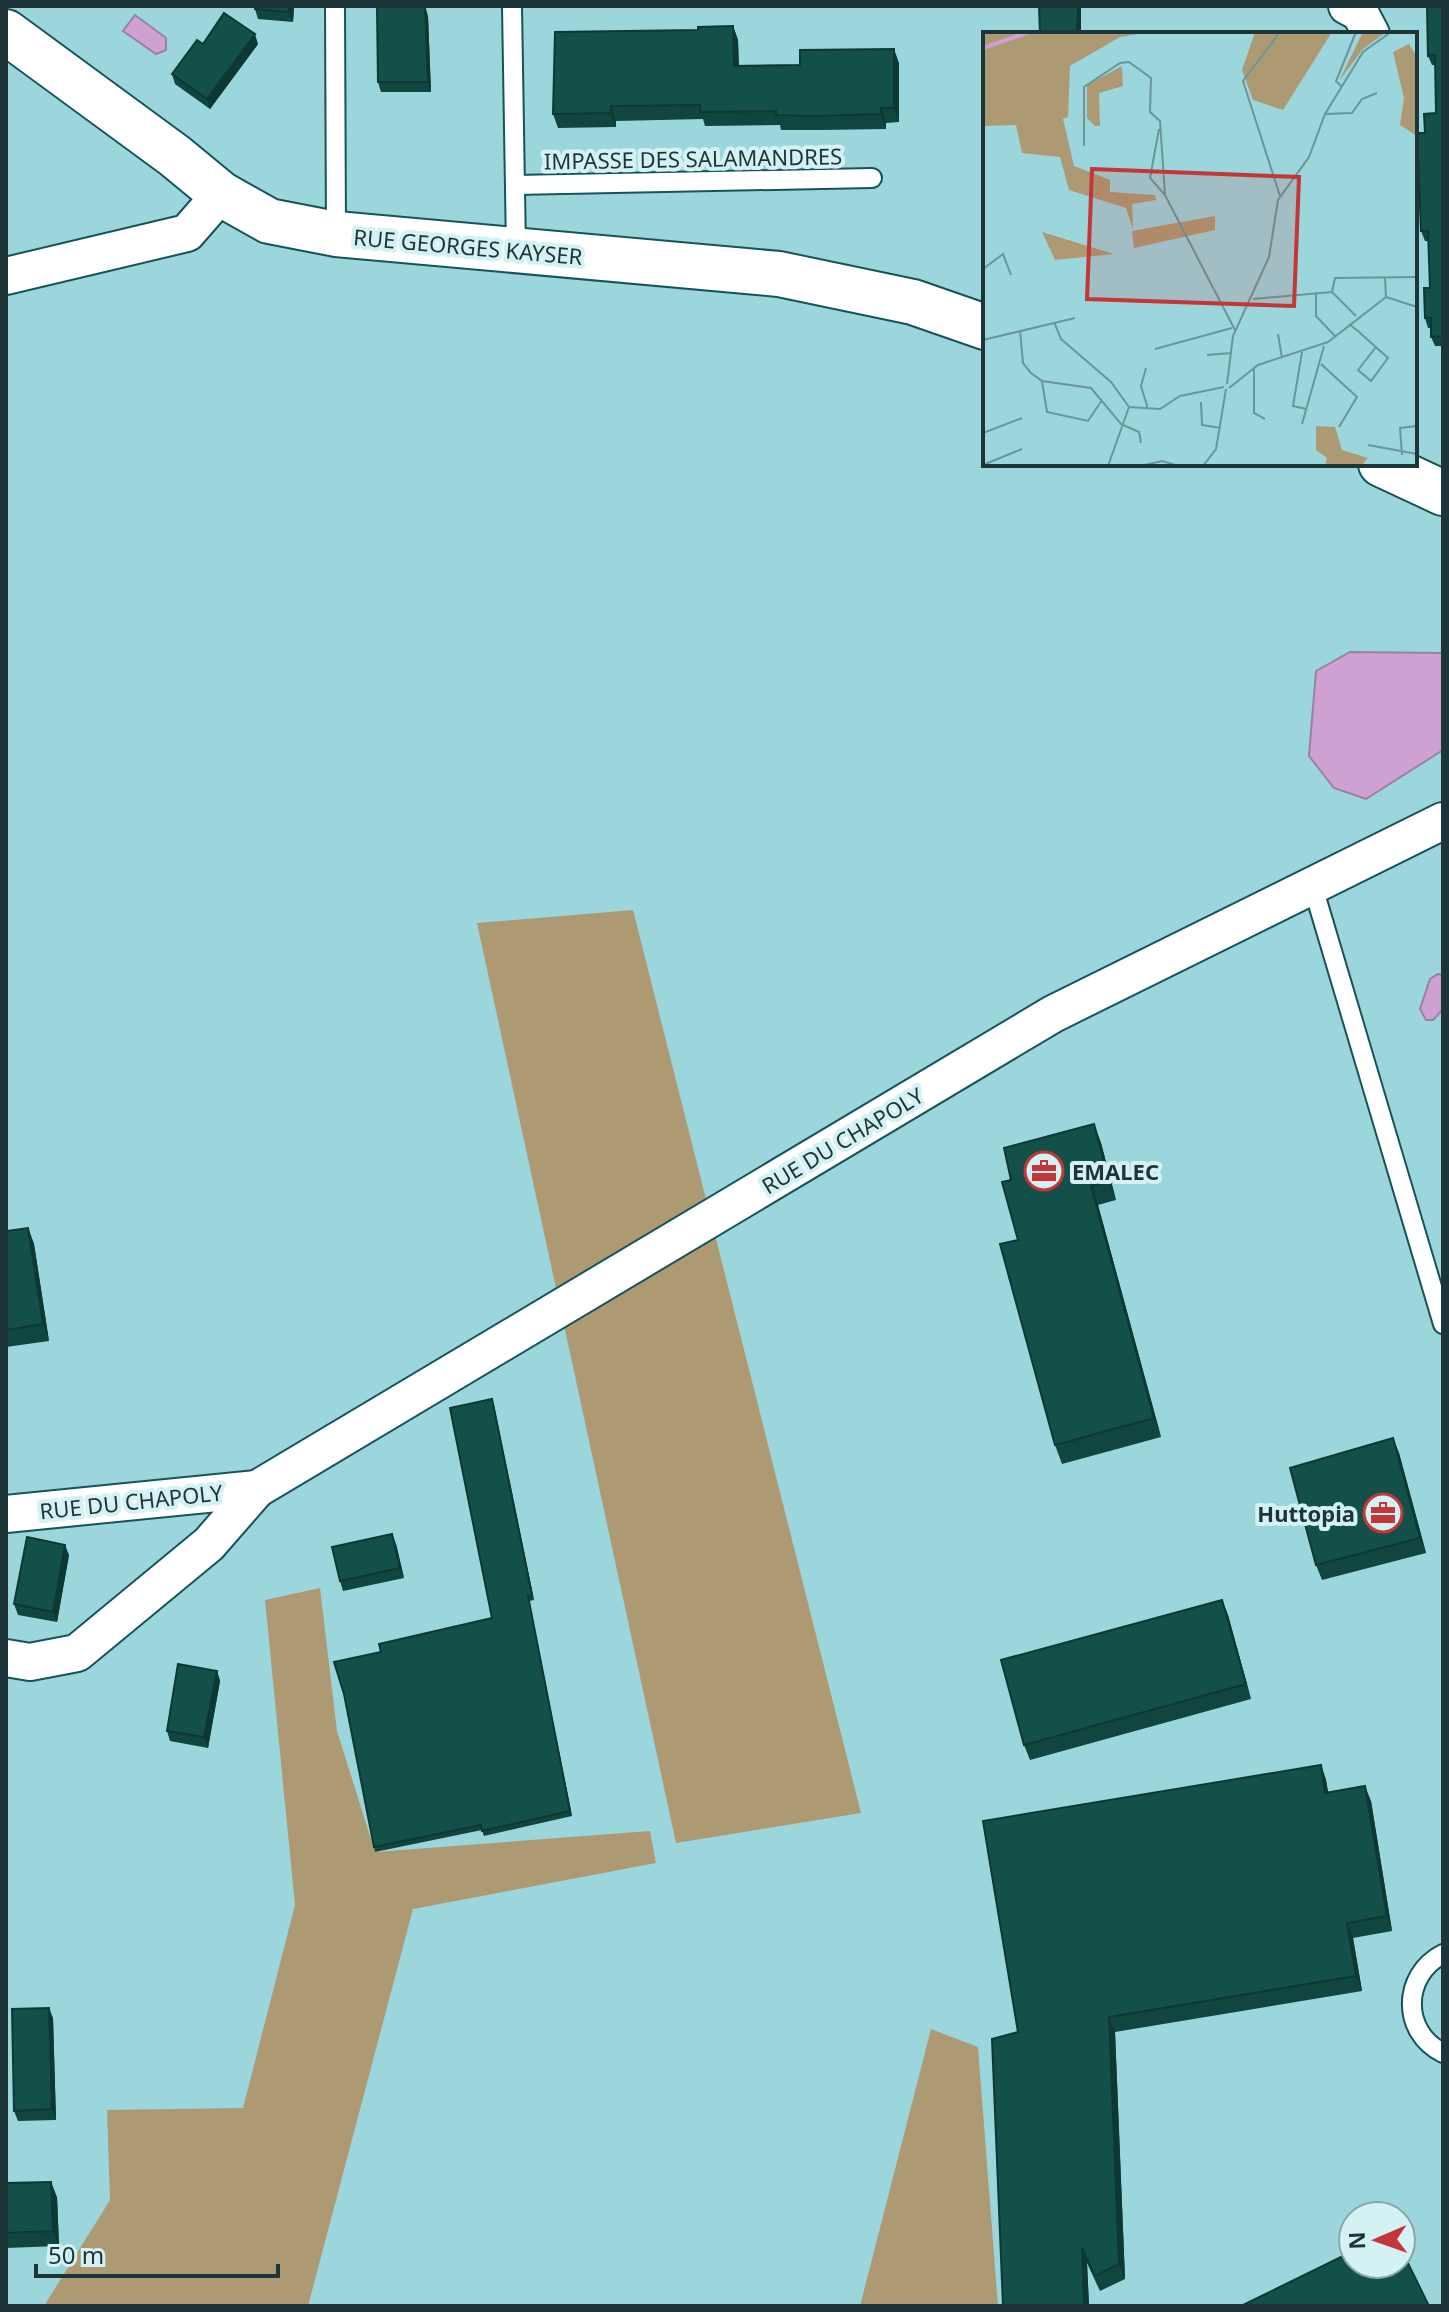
<svg xmlns="http://www.w3.org/2000/svg" width="1449" height="2312" font-family="'Noto Sans',sans-serif">
<style>
.green{fill:#ad9a72}
.water{fill:#cfa1d2;stroke:#9a81a4;stroke-width:2}
.lines{fill:none;stroke-linecap:round;stroke-linejoin:round}
.lane-casing{stroke:#17545a;stroke-width:22}
.street-casing{stroke:#17545a;stroke-width:40}
.secondary-casing{stroke:#17545a;stroke-width:48}
.lane{stroke:#fff;stroke-width:18}
.street{stroke:#fff;stroke-width:36}
.secondary{stroke:#fff;stroke-width:44}
.wall{fill:#114540}
.shaded-wall{fill:#0e3834}
.building{fill:#14504a;stroke:#0e3834;stroke-width:2}
.labels{text-anchor:middle;dominant-baseline:central;stroke-width:8;stroke-linejoin:round;paint-order:stroke}
.street-label{font-size:22px;fill:#1d3538;stroke:#d4f1f4}
.poi-label{font-size:22px;font-weight:bold;fill:#1d3538;stroke:#d4f1f4;text-anchor:start}
.inset-river{fill:none;stroke:#cfa1d2;stroke-width:4}
.inset-road{fill:none;stroke:#69969a;stroke-width:2}
.view{fill:#c53638;fill-opacity:0.15;stroke:#c53638;stroke-width:4}
.inset-edge{fill:none;stroke:#1d3538;stroke-width:4}
</style>
<rect width="100%" height="100%" fill="#9bd6dc"/>
<!-- green -->
<g class="green">
<polygon points="633,910 861,1813 676,1843 477,923"/>
<polygon points="320,1588 337,1731 375,1852 650,1831 656,1863 413,1909 308,2306 44,2306 110,2200 107,2110 243,2108 295,1905 265,1600"/>
<polygon points="931,2029 978,2047 998,2306 860,2306"/>
</g>
<!-- water -->
<g class="water">
<polygon points="135,15 166,38 166,50 156,54 123,31"/>
<polygon points="1350,652 1443,653 1443,750 1366,799 1334,788 1309,756 1316,671"/>
<polygon points="1438,974 1443,975 1443,1009 1433,1020 1426,1020 1420,1009 1430,979"/>
</g>
<g class="lines">
<defs>
<g id="lane">
<polyline points="335,6 336,234"/>
<polyline points="512,6 516,250"/>
<polyline points="515,185 872,178"/>
<polyline points="1313,887 1443,1324"/>
<path d="M1443 1954C1402 1975 1401 2032 1443 2053"/>
</g>
<g id="street">
<polyline points="1347,6 1360,13 1371,34"/>
<polyline points="6,276 187,233 221,194"/>
<polyline points="6,1514 257,1489"/>
<polyline points="6,1658 30,1662 77,1653 209,1544 257,1489 1053,1014 1443,821"/>
</g>
<g id="secondary">
<polyline points="6,32 175,156 221,194 269,221 336,234 779,274 913,302 985,327"/>
<polyline points="1381,464 1443,493"/>
</g>
</defs>
<!-- lane casing -->
<use href="#lane" class="lane-casing"/>
<!-- street casing -->
<use href="#street" class="street-casing"/>
<!-- secondary casing -->
<use href="#secondary" class="secondary-casing"/>
<!-- lane -->
<use href="#lane" class="lane"/>
<!-- street -->
<use href="#street" class="street"/>
<!-- secondary -->
<use href="#secondary" class="secondary"/>
</g>
<!-- wall -->
<g class="wall">
<polygon points="294,6 293,22 258,19 255,9"/>
<polygon points="1443,6 1443,346 1435,346 1431,337 1431,328 1428,328 1425,318 1430,288 1428,241 1425,241 1421,231 1425,133 1436,113 1436,65 1432,65 1428,56"/>
<polygon points="428,16 431,92 381,92 378,82"/>
<polygon points="733,26 738,40 739,66 899,63 899,122 886,123 886,129 820,130 781,130 780,125 705,126 703,119 616,121 616,127 558,128 553,114 698,30"/>
<polygon points="203,44 258,44 210,109 175,84 172,74"/>
<polygon points="1094,1124 1101,1143 1116,1200 1098,1205 1161,1437 1062,1464 1055,1445 1018,1240 1011,1180"/>
<polygon points="28,1228 34,1244 49,1341 6,1347 6,1231"/>
<polygon points="492,1399 534,1600 529,1601 572,1816 484,1836 482,1830 375,1852 374,1847 492,1618"/>
<polygon points="1393,1438 1399,1453 1426,1553 1322,1580 1316,1565"/>
<polygon points="396,1544 404,1578 343,1591 340,1581"/>
<polygon points="69,1555 57,1622 18,1615 14,1604"/>
<polygon points="1222,1600 1228,1615 1251,1699 1030,1760 1024,1745"/>
<polygon points="217,1671 220,1681 208,1748 170,1741 167,1731"/>
<polygon points="1321,1765 1326,1780 1328,1793 1371,1801 1392,1931 1353,1938 1362,1991 1115,2032 1125,2279 1100,2291 1087,2263 1089,2306 1018,2032"/>
<polygon points="53,2018 56,2120 18,2121 14,2111"/>
<polygon points="6,2183 57,2197 59,2246 6,2248"/>
</g>
<!-- shaded-wall -->
<g class="shaded-wall">
<polygon points="289,6 294,6 293,22 289,12"/>
<polygon points="425,6 428,16 431,92 428,82"/>
<polygon points="1078,6 1081,6 1081,34 1077,34"/>
<polygon points="733,26 738,40 739,80 734,66"/>
<polygon points="255,34 258,44 210,109 207,99"/>
<polygon points="894,49 899,63 899,122 894,108"/>
<polygon points="611,106 616,121 616,127 610,113"/>
<polygon points="881,108 886,123 886,129 881,114"/>
<polygon points="1094,1124 1101,1143 1116,1200 1109,1181"/>
<polygon points="1091,1186 1098,1205 1161,1437 1154,1418"/>
<polygon points="28,1228 34,1244 49,1341 43,1324"/>
<polygon points="492,1399 494,1405 534,1600 532,1595"/>
<polygon points="1393,1438 1399,1453 1426,1553 1420,1538"/>
<polygon points="392,1534 396,1544 404,1578 400,1568"/>
<polygon points="65,1545 69,1555 57,1622 53,1612"/>
<polygon points="528,1596 572,1816 570,1811"/>
<polygon points="1222,1600 1228,1615 1251,1699 1246,1684"/>
<polygon points="217,1671 220,1681 208,1748 204,1737"/>
<polygon points="1321,1765 1326,1780 1331,1808 1325,1793"/>
<polygon points="1365,1786 1371,1801 1392,1931 1387,1916"/>
<polygon points="1347,1923 1353,1938 1362,1991 1356,1976"/>
<polygon points="49,2008 53,2018 56,2120 52,2109"/>
<polygon points="1109,2017 1115,2032 1125,2279 1119,2264"/>
<polygon points="51,2182 57,2197 59,2246 53,2231"/>
<polygon points="1082,2248 1087,2263 1089,2306 1084,2306"/>
</g>
<!-- building -->
<g class="building">
<polygon points="255,6 289,6 289,12 255,9"/>
<polygon points="425,6 428,82 378,82 377,7"/>
<polygon points="1039,6 1078,6 1077,34 1040,34"/>
<polygon points="1427,6 1443,6 1443,336 1431,337 1431,318 1425,318 1424,288 1430,288 1428,231 1421,231 1417,133 1425,133 1424,114 1436,113 1435,55 1428,56"/>
<polygon points="224,13 255,34 207,99 172,74 197,40 203,44"/>
<polygon points="733,26 734,66 800,65 800,50 894,49 894,108 881,108 881,114 815,116 776,115 776,111 700,112 700,105 611,106 610,113 553,114 555,32 698,30 698,27"/>
<polygon points="1094,1124 1109,1181 1091,1186 1154,1418 1055,1445 1000,1244 1018,1240 1002,1182 1011,1180 1004,1148"/>
<polygon points="28,1228 43,1324 6,1330 6,1231"/>
<polygon points="492,1399 532,1595 528,1596 570,1811 482,1831 481,1825 374,1847 344,1694 334,1662 381,1652 379,1644 492,1618 450,1408"/>
<polygon points="1393,1438 1420,1538 1316,1565 1290,1468"/>
<polygon points="392,1534 400,1568 340,1581 332,1547"/>
<polygon points="27,1537 65,1545 53,1612 14,1604"/>
<polygon points="1222,1600 1246,1684 1024,1745 1001,1660"/>
<polygon points="178,1664 217,1671 204,1737 167,1731"/>
<polygon points="1321,1765 1325,1793 1365,1786 1387,1916 1347,1923 1356,1976 1109,2017 1119,2264 1095,2276 1082,2248 1084,2306 1003,2306 992,2039 1018,2032 983,1821"/>
<polygon points="49,2008 52,2109 14,2111 12,2009"/>
<polygon points="51,2182 53,2231 6,2233 6,2183"/>
<polygon points="1401,2249 1429,2306 1241,2306 1353,2251 1353,2264 1401,2264"/>
</g>
<!-- icons -->
<defs>
<symbol id="office-ring" viewBox="-11 -11 22 22"><circle r="9.5" fill="#d4f1f4" stroke="#c53638" stroke-width="1.5"/><path d="M-6-3h4V-5.5h4V-3h4V5H-6ZM-1-4.5V-3h2v-1.5ZM-6 0V1H6V0Z" fill="#c53638"/></symbol>
</defs>
<g fill-rule="evenodd">
<use href="#office-ring" x="1022" y="1149" width="44" height="44"/>
<use href="#office-ring" x="1361" y="1491" width="44" height="44"/>
</g>
<g class="labels">
<!-- street labels -->
<g class="street-label">
<text transform="translate(693 158) rotate(-1)">IMPASSE DES SALAMANDRES</text>
<text transform="translate(468 246) rotate(5)">RUE GEORGES KAYSER</text>
<text transform="translate(842 1140) rotate(-31)">RUE DU CHAPOLY</text>
<text transform="translate(131 1501) rotate(-6)">RUE DU CHAPOLY</text>
</g>
<!-- poi labels -->
<g class="poi-label">
<text x="1072" y="1171">EMALEC</text>
<text x="1355" y="1513" text-anchor="end">Huttopia</text>
</g>
</g>
<!-- overview -->
<g transform="translate(983 32)">
<rect width="434" height="434" fill="#9bd6dc"/>
<path d="M0 0H167L137 5 87 34 85 85 80 87 91 134 127 148V160L172 163 173 168 149 172 150 197 143 176 86 158 77 125 39 121 33 93 0 94ZM272 0H349L300 78 270 68 259 38ZM380 0H403L380 17 356 49ZM426 12 434 25V104L417 93 421 66 410 20ZM139 34 140 54 116 61 117 94H112L104 86V53ZM232 184V198L151 216 149 199ZM59 200 131 222 72 228ZM333 394 352 395 359 418 385 426 378 434H342L344 426 333 418Z" fill="#ad9a72"/>
<path class="inset-river" d="M0 16 46 0"/>
<path class="inset-road" d="M297 0 260 49 297 164M358 54 353 49 373 0M342 82 369 81 379 67 394 61M176 97 167 146 182 163 252 298M101 114V55L137 31 146 30 168 46 167 80 177 89 182 163M0 237 20 222 28 243M333 260V284L352 304M349 260 352 246 434 245M403 265 434 275M270 267 349 260 373 284M71 290 78 307 128 350 146 375M366 292 376 300 405 326 388 349 375 338 393 315M37 298 40 331 48 341 59 349 108 356 138 392 156 400 158 411M295 302 299 326M0 308 92 286M172 317 249 296M319 320 310 374 323 377M224 323 248 321M338 332 374 365 356 395M163 336 158 354 165 377M271 337V381L282 387M59 349 64 380 105 389 119 368M244 352 250 304 286 225 295 168 326 125 342 82 380 20 408 0M246 356 275 333 345 310 403 265 402 246M218 370 219 393 238 396M146 375 177 377 197 364 241 355M319 392 341 314M0 401 39 386M385 413 434 422M419 423 417 396 434 394M0 433 39 417M125 434 146 375M157 434 179 429 196 434M220 434 233 417 243 357"/>
<path class="view" d="M109 137 316 145 311 274 104 267Z"/>
<rect width="434" height="434" class="inset-edge"/>
</g>
<!-- border -->
<rect width="1449" height="2312" fill="none" stroke="#1d3538" stroke-width="16"/>
<!-- north arrow -->
<g transform="translate(1377 2240) rotate(268)"><circle r="38" fill="#d4f1f4" stroke="#8ba6a9" stroke-width="2"/>
<path d="M0-6L14 30L0 20L-14 30Z" fill="#c53638"/>
<text y="-12" font-size="22" font-weight="bold" text-anchor="middle" fill="#1d3538">N</text>
</g>
<!-- scale -->
<path d="M36 2264v12h242v-12" fill="none" stroke="#1d3538" stroke-width="4"/>
<text x="48" y="2264" font-size="24" fill="#1d3538" stroke="#d4f1f4" stroke-width="6" paint-order="stroke">50 m</text>
</svg>
